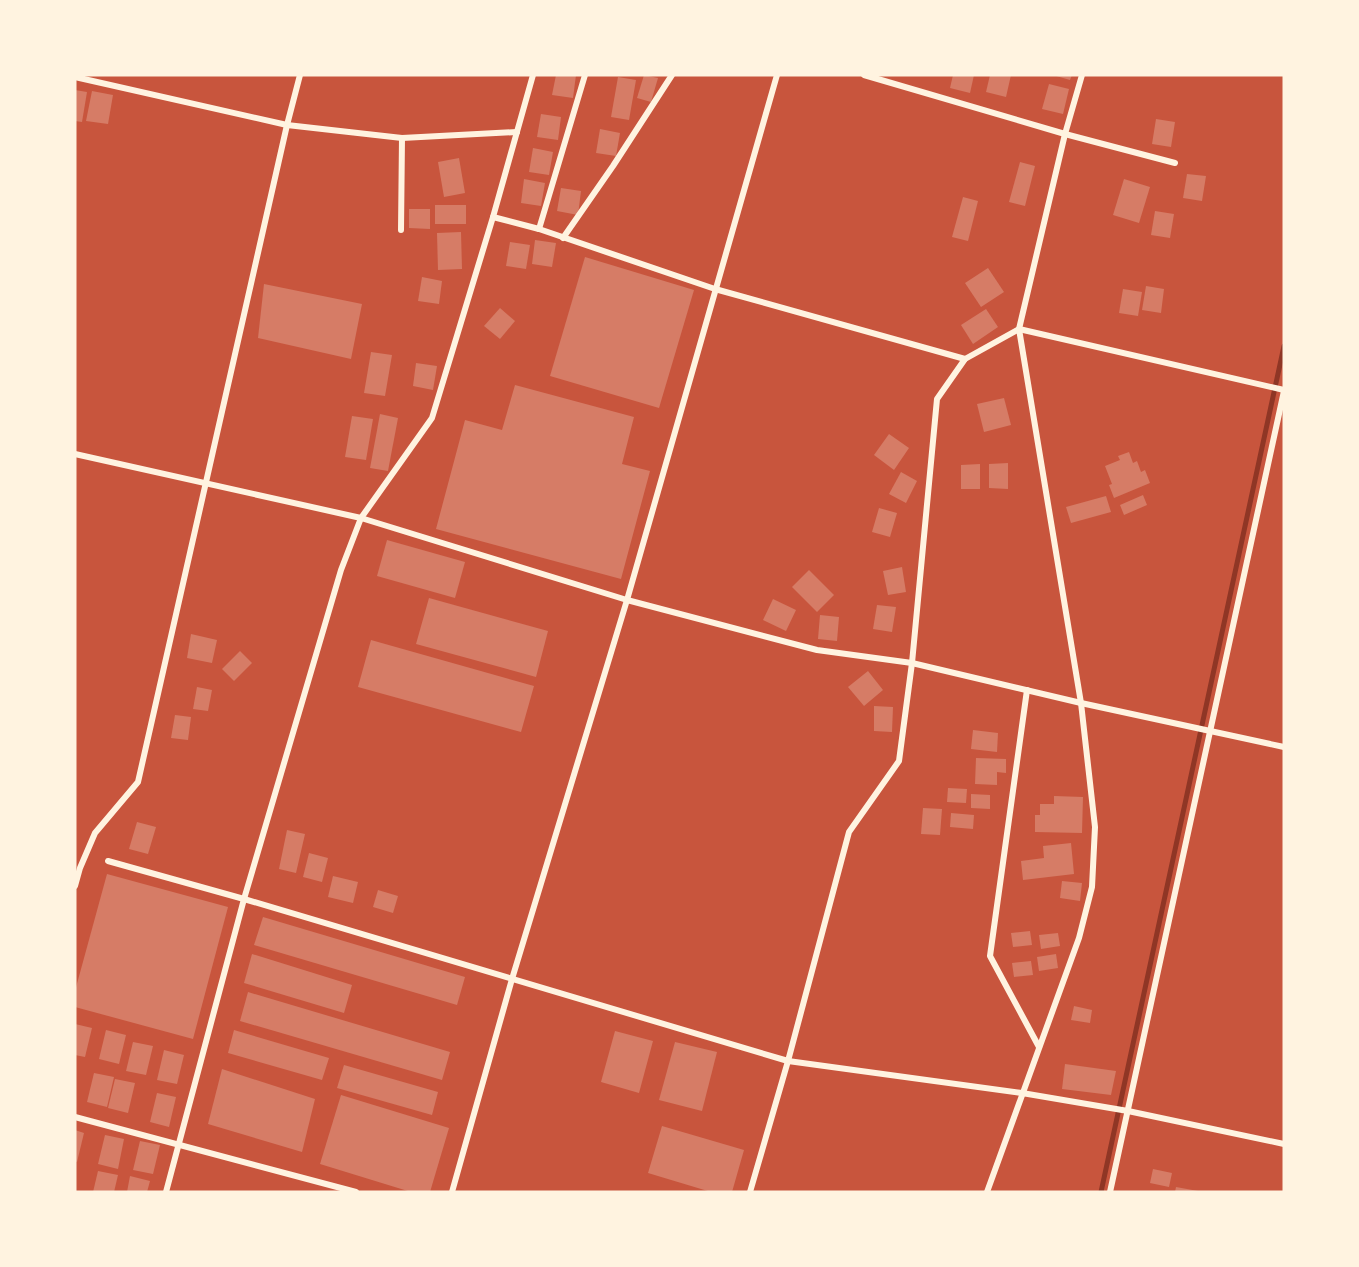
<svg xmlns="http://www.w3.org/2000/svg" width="1359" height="1267" font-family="'Source Sans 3',sans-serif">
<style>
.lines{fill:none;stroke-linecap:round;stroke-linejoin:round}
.stream{stroke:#8f3625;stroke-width:5}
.building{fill:#d67c66}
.minor{stroke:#fff3e0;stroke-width:6}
</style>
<rect width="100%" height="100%" fill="#c8553d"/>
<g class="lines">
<!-- stream -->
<polyline class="stream" points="1101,1192 1284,346"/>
</g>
<!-- building -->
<g class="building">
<polygon points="556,75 576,75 573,98 552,95"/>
<polygon points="644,75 658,78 651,102 637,98"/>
<polygon points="953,75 974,75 970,93 950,88"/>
<polygon points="990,75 1011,75 1006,97 986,92"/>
<polygon points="1053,75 1072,75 1070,80"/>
<polygon points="618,77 636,80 629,120 611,117"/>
<polygon points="1049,84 1069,89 1063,114 1042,109"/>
<polygon points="75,90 87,92 82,122 75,121"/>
<polygon points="92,91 113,95 108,124 86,121"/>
<polygon points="541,114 561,117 558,140 537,137"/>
<polygon points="1156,119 1175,122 1171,147 1152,144"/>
<polygon points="600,129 620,133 616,156 596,153"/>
<polygon points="533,148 553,152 549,175 529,172"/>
<polygon points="459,158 465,193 444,197 438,162"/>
<polygon points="1020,162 1035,166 1025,206 1009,202"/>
<polygon points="1187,174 1206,176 1202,201 1183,198"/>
<polygon points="524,179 545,183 541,206 521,203"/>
<polygon points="1124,179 1150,187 1139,223 1113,215"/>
<polygon points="561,188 581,191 578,215 557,211"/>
<polygon points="963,197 978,201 968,241 952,237"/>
<rect x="435" y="205" width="31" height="19"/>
<polygon points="409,209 430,209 430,229 409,228"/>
<polygon points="1155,211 1174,214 1170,238 1151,235"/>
<polygon points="461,232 462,269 438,270 437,233"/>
<polygon points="535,240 556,243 552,267 532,264"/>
<polygon points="510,242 530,245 526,269 506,266"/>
<polygon points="585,257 694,290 659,408 550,376"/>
<polygon points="988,268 1004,292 981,307 965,283"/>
<polygon points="422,277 442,281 439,304 418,301"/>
<polygon points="264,284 362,304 351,359 258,338"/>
<polygon points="1146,286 1164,289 1161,313 1142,310"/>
<polygon points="1123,289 1142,292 1138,316 1119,313"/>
<polygon points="500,308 515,321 500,339 484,326"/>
<polygon points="986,309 998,327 973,344 961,325"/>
<polygon points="371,352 392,355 385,396 364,393"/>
<polygon points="416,363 437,366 433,390 413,386"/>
<polygon points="515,385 634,417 622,464 650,471 621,579 436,529 465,420 502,430"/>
<polygon points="1004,398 1011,425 984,432 977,404"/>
<polygon points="380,414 398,418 388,471 370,468"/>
<polygon points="352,416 373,419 366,460 345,457"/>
<polygon points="889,434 909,448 894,470 874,455"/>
<polygon points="1129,452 1133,463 1137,461 1141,472 1145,470 1150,483 1114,498 1109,485 1112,484 1105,466 1120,460 1118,456"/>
<polygon points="1008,463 1008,489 989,488 989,464"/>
<polygon points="980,464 980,489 961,489 961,465"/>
<polygon points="901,472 917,481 906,503 889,494"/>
<polygon points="1143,495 1147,505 1124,515 1120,505"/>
<polygon points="1106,496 1111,512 1071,523 1066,507"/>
<polygon points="879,508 897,513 890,537 872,532"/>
<polygon points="387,540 465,562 455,598 377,576"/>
<polygon points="902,567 906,592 888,595 883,571"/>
<polygon points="809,570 834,595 817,612 792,587"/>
<polygon points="429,598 548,631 536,677 416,644"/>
<polygon points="773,599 796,610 786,631 763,620"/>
<polygon points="877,605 896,607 892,632 873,629"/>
<polygon points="820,615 839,617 837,641 818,639"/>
<polygon points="191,634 217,640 212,663 187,658"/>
<polygon points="371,640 534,686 521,732 358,687"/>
<polygon points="240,651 252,663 234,681 222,669"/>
<polygon points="868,671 883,690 864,706 848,687"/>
<polygon points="197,687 212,690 208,711 193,709"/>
<polygon points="874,706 893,707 892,732 874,731"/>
<polygon points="175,715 191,717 188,740 171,738"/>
<polygon points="973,730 998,733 997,752 971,749"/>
<polygon points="976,758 1006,759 1006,773 997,772 997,785 975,784"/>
<polygon points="948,788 967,789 966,803 947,802"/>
<polygon points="971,794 990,795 990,809 971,808"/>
<polygon points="1054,796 1083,797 1082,833 1035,832 1035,815 1040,815 1040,804 1054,804"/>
<polygon points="923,808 942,809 940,835 921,834"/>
<polygon points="951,813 974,815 973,829 950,827"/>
<polygon points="137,822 156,827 148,854 129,849"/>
<polygon points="287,830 305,834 296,873 279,869"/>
<polygon points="1071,843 1074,874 1023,880 1021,861 1044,858 1043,846"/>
<polygon points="309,853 328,858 322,882 303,877"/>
<polygon points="107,874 228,907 193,1039 75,1007 75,991"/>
<polygon points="333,876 358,882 353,903 328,897"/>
<polygon points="1062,881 1082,883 1080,901 1060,898"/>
<polygon points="378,890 398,896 393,913 373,907"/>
<polygon points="263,917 465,977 457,1005 254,945"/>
<polygon points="1030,931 1032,945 1013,947 1011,933"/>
<polygon points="1058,933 1060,946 1041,949 1039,935"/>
<polygon points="252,954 352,985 344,1013 244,983"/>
<polygon points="1056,954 1058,968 1039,971 1037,957"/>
<polygon points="1031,961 1033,975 1014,977 1012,963"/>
<polygon points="248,992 450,1052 442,1080 240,1021"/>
<polygon points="1074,1006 1092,1010 1090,1023 1071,1020"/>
<polygon points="75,1024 92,1028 85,1057 75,1055"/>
<polygon points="106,1030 126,1035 119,1064 99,1059"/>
<polygon points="234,1030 329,1058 322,1080 228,1053"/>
<polygon points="615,1031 653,1041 639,1093 601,1082"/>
<polygon points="133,1042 153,1046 146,1075 126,1071"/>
<polygon points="675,1042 717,1052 702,1111 659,1100"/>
<polygon points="164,1050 184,1055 177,1084 157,1080"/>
<polygon points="1065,1064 1116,1071 1111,1095 1062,1089"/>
<polygon points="344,1065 438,1092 432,1115 337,1088"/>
<polygon points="222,1069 315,1099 302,1152 208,1124"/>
<polygon points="94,1073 114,1077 107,1107 87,1102"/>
<polygon points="115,1079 135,1083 128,1113 108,1108"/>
<polygon points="157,1093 176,1097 169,1127 150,1122"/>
<polygon points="341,1095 449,1128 430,1192 411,1192 320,1164"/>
<polygon points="662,1126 744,1150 732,1192 711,1192 648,1173"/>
<polygon points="75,1130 84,1133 77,1162 75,1161"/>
<polygon points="105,1135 124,1139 118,1169 98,1164"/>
<polygon points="140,1141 160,1145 153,1174 133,1170"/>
<polygon points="1153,1169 1172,1173 1169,1187 1150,1183"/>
<polygon points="98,1171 118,1175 114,1192 93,1192"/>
<polygon points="130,1176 150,1181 147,1192 127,1192"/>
<polygon points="1176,1187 1198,1191 1198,1192 1175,1192"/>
</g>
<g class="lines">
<!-- minor -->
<g class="minor">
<polyline points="864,75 1065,134 1175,163"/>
<polyline points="75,77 287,125 402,138 517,132"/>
<polyline points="493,217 539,229 715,289 965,359"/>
<polyline points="539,229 585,75"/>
<polyline points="401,230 402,138"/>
<polyline points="563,238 613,166 672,75"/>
<polyline points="75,454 361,518 627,600 817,650 912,663 1081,703 1284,747"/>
<polyline points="1027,690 990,956 1039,1047"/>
<polyline points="108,861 244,899 788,1061 1022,1093 1128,1111 1284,1144"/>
<polyline points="75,886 80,868 95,833 138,782 287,125 300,75"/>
<polyline points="75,1117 356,1192"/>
<polyline points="166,1192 244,899 341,570 361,518 432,418 493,217 533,75"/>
<polyline points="452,1192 512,979 627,600 777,75"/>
<polyline points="750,1192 788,1061 849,832 899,761 912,663 937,399 965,359 1019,329 1284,390"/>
<polyline points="987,1192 1079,938 1092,887 1095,827 1081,703 1019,329 1065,134 1082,75"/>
<polyline points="1110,1192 1284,391"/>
</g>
</g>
<!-- border -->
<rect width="1359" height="1267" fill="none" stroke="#fff3e0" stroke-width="153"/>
</svg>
